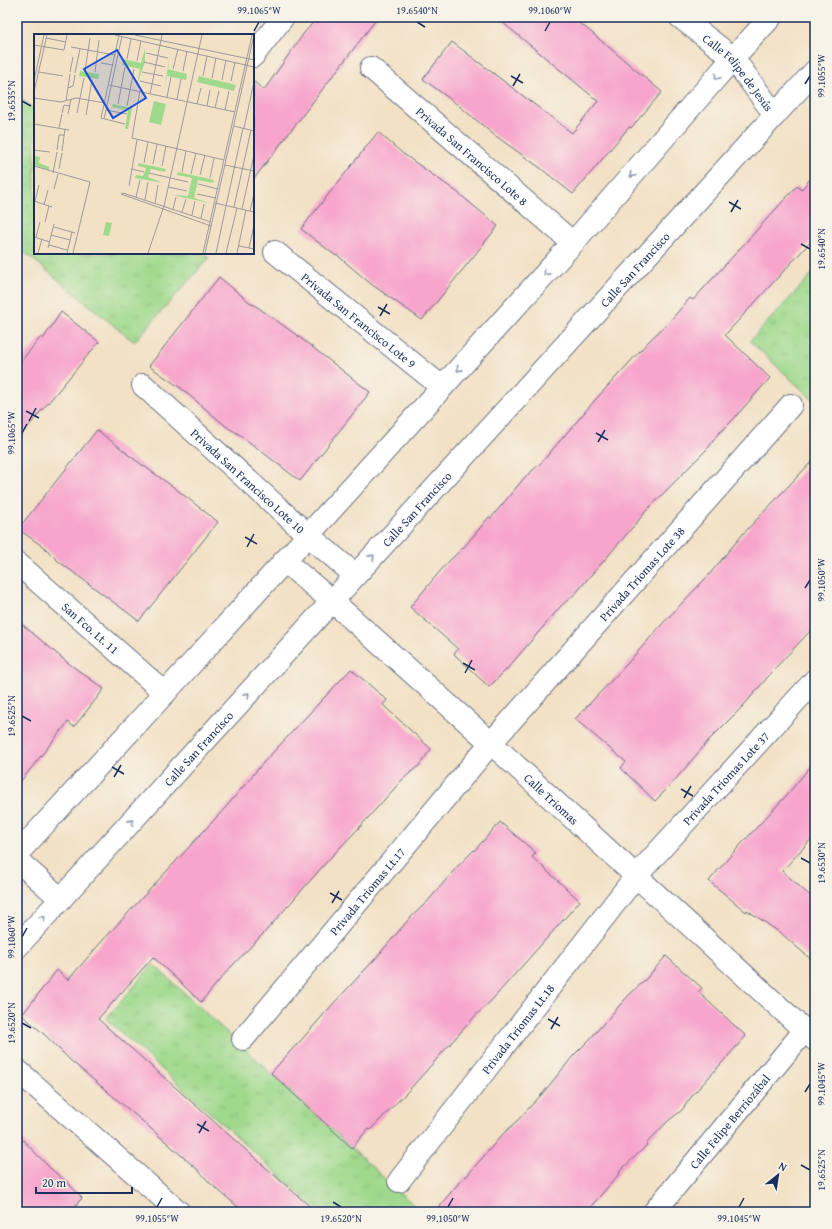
<svg xmlns="http://www.w3.org/2000/svg" width="832" height="1229" font-family="'Gentium Book Plus',serif">
<style>
.grass{fill:url(#grass-tufts);stroke:#5d8475}
.building{fill:#f7a5cc}
.lines{fill:none;stroke-linecap:round;stroke-linejoin:round}
.minor-casing{stroke:#666d82;stroke-width:24}
.minor{stroke:#fff;stroke-width:22}
.oneway{stroke:#8d97ae}
.ticks{fill:none;stroke:#1b2f5e;stroke-width:1.5}
.labels{text-anchor:middle;dominant-baseline:central;stroke-width:4;stroke-linejoin:round;paint-order:stroke}
.street-label{font-size:12px;fill:#1b2f5e;stroke:#f7f3e8}
.inset-road{fill:none;stroke:#9c9a9c;stroke-width:1}
.view{fill:#1d4ed8;fill-opacity:0.15;stroke:#1d4ed8;stroke-width:2}
.inset-edge{fill:none;stroke:#1b2f5e;stroke-width:2}
.neatline{fill:none;stroke:#1b2f5e;stroke-width:1.5}
.ticks-label{font-size:10px;text-anchor:middle;fill:#1b2f5e}
</style>
<defs>
<pattern id="grass-tufts" width="24" height="20" patternUnits="userSpaceOnUse"><rect width="24" height="20" fill="#9fd98c"/><path d="M3 7l-1-3M5 7V3M7 7l1-3M15 17l-1-3M17 17v-4M19 17l1-3" fill="none" stroke="#88bb7b"/></pattern>
</defs>
<rect width="100%" height="100%" fill="#f7f3e8"/>
<filter id="ink" filterUnits="userSpaceOnUse"><feTurbulence type="fractalNoise" baseFrequency=".025" numOctaves="2"/><feDisplacementMap in="SourceGraphic" scale="8" xChannelSelector="R" yChannelSelector="G"/><feConvolveMatrix kernelMatrix="1 2 1 2 8 2 1 2 1" color-interpolation-filters="sRGB"/></filter>
<filter id="wash" filterUnits="userSpaceOnUse"><feTurbulence type="fractalNoise" baseFrequency=".012" numOctaves="4" result="noise"/><feDisplacementMap in="SourceGraphic" scale="16" xChannelSelector="R" yChannelSelector="G"/><feGaussianBlur stdDeviation="0.9" result="paint"/><feColorMatrix in="noise" values="0 0 0 0 0 0 0 0 0 0 0 0 0 0 0 0 0 1.4 0 .05"/><feComposite in="paint" operator="in"/></filter>
<g filter="url(#wash)">
<rect width="100%" height="100%" fill="#f2e1c5"/>
<!-- grass -->
<g class="grass">
<polygon points="17,95 35,110 35,253 203,253 209,258 134,342 17,246"/>
<polygon points="815,271 815,402 750,341"/>
<polygon points="153,964 421,1212 320,1212 106,1019"/>
</g>
<g id="blocks">
<!-- building -->
<g class="building">
<polygon points="318,17 378,17 253,180 253,81 264,90 304,33"/>
<polygon points="496,17 570,17 586,28 662,92 631,128 629,127 573,194 539,167 493,134 458,105 423,79 452,42 572,133 598,101"/>
<polygon points="378,132 402,153 457,192 498,226 422,320 371,284 337,255 336,256 301,229"/>
<polygon points="815,173 815,237 725,335 770,378 729,424 717,435 709,447 644,513 644,514 602,563 591,575 576,593 561,606 507,669 489,687 454,654 458,649 410,607 447,563 465,546 489,517 491,518 525,477 541,463 596,399 650,340 669,322 690,298 693,300 797,186 801,190"/>
<polygon points="219,277 253,305 253,304 298,336 370,392 300,481 240,435 227,427 182,389 149,366"/>
<polygon points="61,312 99,342 17,440 17,366 41,337 43,339"/>
<polygon points="97,430 127,453 127,454 176,489 218,522 139,621 58,561 45,548 18,529"/>
<polygon points="815,458 815,626 778,665 744,705 709,740 669,787 655,801 621,768 626,762 575,719 627,664 663,623 708,576 742,535"/>
<polygon points="17,620 68,663 104,689 74,727 68,722 17,786"/>
<polygon points="351,669 387,700 383,705 431,749 418,767 417,767 402,780 358,829 331,857 265,932 229,969 201,1002 153,957 98,1019 316,1212 244,1212 211,1184 199,1171 140,1119 70,1060 45,1035 22,1015 57,970 68,980 104,939 226,807 263,763"/>
<polygon points="815,761 815,835 782,871 815,900 815,963 782,934 747,910 746,912 709,881 731,855 786,796"/>
<polygon points="500,822 536,853 532,857 580,901 491,1001 476,1015 451,1043 410,1089 370,1130 368,1129 352,1148 271,1073 296,1045 296,1046 333,1004 376,958 409,919 427,902 457,867 474,850 474,851"/>
<polygon points="666,956 702,988 698,992 746,1036 701,1086 694,1093 682,1110 668,1121 646,1144 647,1145 619,1172 620,1173 586,1212 434,1212 465,1176 466,1177 501,1136 517,1121 543,1093 574,1055 589,1040 628,996 645,980"/>
<polygon points="17,1134 50,1168 69,1184 82,1198 70,1212 28,1212 17,1202"/>
</g>
</g>
</g>
<g filter="url(#ink)">
<use href="#blocks" fill-opacity="0" stroke="#666d82" stroke-width="1"/>
<g class="lines">
<defs>
<g id="minor">
<path id="s1" d="M680 17 733 58 775 115"/>
<polyline points="253,56 283,17"/>
<path id="s2" d="M371 68 573 243"/>
<path id="s3" d="M275 252 442 387"/>
<path id="s4" d="M143 385 308 535 355 575"/>
<path id="s5" d="M284 561 332 601 491 743 815 1040"/>
<path id="s6" d="M17 563 165 693"/>
<polyline points="17,854 165,693 573,243 733,58 771,17"/>
<polyline points="17,860 61,899"/>
<path id="s7" d="M17 947 815 71"/>
<path id="s8" d="M243 1039 491 743 791 405"/>
<polyline points="17,1070 179,1212"/>
<path id="s9" d="M399 1181 636 876 815 680"/>
<path id="s10" d="M654 1212 805 1030"/>
</g>
</defs>
<!-- minor casing -->
<use href="#minor" class="minor-casing"/>
<!-- minor -->
<use href="#minor" class="minor"/>
</g>
<!-- one-way arrows -->
<defs><path id="oneway-chevron" d="M-2-3.5L2.5 0L-2 3.5" fill="none" stroke-width="1.6" stroke-linecap="round" stroke-linejoin="round"/></defs>
<g class="oneway">
<use href="#oneway-chevron" transform="translate(717 77) rotate(131)"/>
<use href="#oneway-chevron" transform="translate(632 175) rotate(131)"/>
<use href="#oneway-chevron" transform="translate(546 273) rotate(132)"/>
<use href="#oneway-chevron" transform="translate(459 369) rotate(132)"/>
<use href="#oneway-chevron" transform="translate(372 557) rotate(-48)"/>
<use href="#oneway-chevron" transform="translate(247 695) rotate(-48)"/>
<use href="#oneway-chevron" transform="translate(131 822) rotate(-48)"/>
<use href="#oneway-chevron" transform="translate(43 918) rotate(-48)"/>
</g>
</g>
<!-- ticks -->
<path class="ticks" d="M417 22 425 27M254 31 259 22M545 31 550 22M511 76 523 83M805 84 810 76M513 86 520 74M22 101 31 106M729 202 741 209M731 212 738 200M801 244 810 249M378 307 390 314M380 316 387 304M26 411 39 418M29 421 36 408M22 433 27 424M596 433 608 440M598 442 605 430M245 537 257 544M247 547 254 534M805 588 810 580M463 663 475 670M465 673 472 660M22 716 31 721M112 767 124 774M114 777 121 765M681 789 693 796M684 798 691 786M801 858 810 863M330 893 342 900M332 903 339 891M22 937 27 928M548 1019 560 1026M22 1023 31 1028M551 1029 558 1017M805 1092 810 1084M197 1124 209 1131M199 1133 206 1121M801 1165 810 1170M333 1202 341 1207M157 1207 162 1198M448 1207 453 1198M739 1207 744 1198"/>
<g class="labels">
<!-- street labels -->
<g class="street-label">
<text stroke="none"><textPath href="#s1" startOffset="81">Calle Felipe de Jesús</textPath></text>
<text stroke="none"><textPath href="#s2" startOffset="134">Privada San Francisco Lote 8</textPath></text>
<text stroke="none"><textPath href="#s7" startOffset="917">Calle San Francisco</textPath></text>
<text stroke="none"><textPath href="#s3" startOffset="108">Privada San Francisco Lote 9</textPath></text>
<text stroke="none"><textPath href="#s4" startOffset="142">Privada San Francisco Lote 10</textPath></text>
<text stroke="none"><textPath href="#s7" startOffset="593">Calle San Francisco</textPath></text>
<text stroke="none"><textPath href="#s8" startOffset="613">Privada Triomas Lote 38</textPath></text>
<text stroke="none"><textPath href="#s6" startOffset="98">San Fco. Lt. 11</textPath></text>
<text stroke="none"><textPath href="#s7" startOffset="269">Calle San Francisco</textPath></text>
<text stroke="none"><textPath href="#s9" startOffset="519">Privada Triomas Lote 37</textPath></text>
<text stroke="none"><textPath href="#s5" startOffset="358">Calle Triomas</textPath></text>
<text stroke="none"><textPath href="#s8" startOffset="193">Privada Triomas Lt.17</textPath></text>
<text stroke="none"><textPath href="#s9" startOffset="193">Privada Triomas Lt.18</textPath></text>
<text stroke="none"><textPath href="#s10" startOffset="118">Calle Felipe Berriozábal</textPath></text>
</g>
</g>
<!-- overview -->
<g transform="translate(34 34)">
<rect width="220" height="220" fill="#f2e1c5"/>
<path d="M111 14V28L103 50 106 35 88 31 89 25 107 29ZM136 20 134 35 153 40 152 46 133 42 130 56ZM46 37 65 40 64 45 45 42ZM165 42 202 51 200 57 163 48ZM79 70 98 74 94 95H91L94 76 78 73ZM0 117 1 122 6 123 5 129 15 133V136L0 131ZM104 129 132 135 131 138 117 135 114 143 129 149 101 144 102 141 109 142 112 134 104 132ZM144 138 180 146 179 149 164 146 160 164 175 169 138 161 154 162 158 144 143 141Z" fill="#9fd98c"/>
<path d="M120 67 132 70 127 91 115 88ZM72 188 78 189 75 202 69 201Z" fill="#9fd98c"/>
<path class="inset-road" d="M81 1 220 33M85 1 67 84 91 90M101 1 220 26M12 4 32 8M0 11 30 16 33 1M37 13 81 21M112 19 134 24M93 25 97 5M103 27 107 7M110 28 131 33M67 29 79 31M139 35 144 15M51 37 56 4M149 37 153 17M5 38 29 42M36 38 39 23M61 38 65 6M108 38 129 42M41 39 46 15M169 42 173 22M178 44 182 24M188 46 192 26M0 47 10 1M106 47 127 52M197 47 201 28M75 51 201 78M34 54 39 52 41 41M106 57 98 104 190 126M0 58 13 1M116 60 128 1M133 63 137 43M0 64 27 68 42 64 71 69M143 65 147 45M32 67 36 40M84 70 91 33M163 70 167 54M93 72 100 35M173 72 176 56M181 74 185 57M72 76 93 80M191 76 195 57M28 79 30 71 36 72M43 79 50 44M34 80 37 65M52 81 58 46M70 85 88 2M0 90 35 96M200 92 220 97M25 94 28 80M210 94 220 48M0 116 16 118M23 116 25 101H30M28 117 31 95M110 129 114 108M119 130 123 110M191 131 220 137M0 132 56 148 39 219M128 132 132 112M25 135 28 119M97 135 110 138M148 138 152 117M19 139 23 118M115 139 154 148M157 140 162 119M166 141 171 121M176 144 180 124M164 150 184 155M95 152 103 106M134 153 153 157M20 155 24 140M163 160 182 164M102 163 106 146M111 166 114 148M0 167 18 173M1 167 5 151M121 169 124 151M181 169 220 178M10 171 14 156M192 172 209 94M200 173 217 96M139 175 142 163M208 175 220 121M216 177 220 160M148 178 152 165M158 181 161 167M167 184 170 170M11 188 15 172M177 192 87 160 89 159 177 188M20 193 41 199M17 201 36 206M0 203 16 208M2 203 6 188M15 211 33 216M205 212 220 215M14 214 20 190M215 214 220 191M4 219 8 205M33 219 38 198M114 219 130 172 168 1M169 219 218 1M171 219 220 1M182 219 192 172M192 219 203 174M203 219 212 176"/>
<path class="view" d="M83 16 112 64 79 84 50 35Z"/>
<rect width="220" height="220" class="inset-edge"/>
</g>
<!-- margin -->
<rect width="832" height="1229" fill="none" stroke="#f7f3e8" stroke-width="44"/>
<!-- north arrow -->
<g transform="translate(778 1175) rotate(30)" stroke="#f7f3e8" stroke-width="3" paint-order="stroke">
<path d="M0-3L7 15L0 10L-7 15Z" fill="#1b2f5e"/>
<text y="-6" font-size="11" font-weight="bold" text-anchor="middle" fill="#1b2f5e">N</text>
</g>
<!-- scale -->
<path d="M36 1187v6h96v-6" fill="none" stroke="#1b2f5e" stroke-width="2"/>
<text x="42" y="1187" font-size="12" fill="#1b2f5e" stroke="#f7f3e8" stroke-width="3" paint-order="stroke">20 m</text>
<rect x="22" y="22" width="788" height="1185" class="neatline"/>
<g class="ticks-label">
<text x="259" y="14">99.1065°W</text>
<text x="417" y="14">19.6540°N</text>
<text x="550" y="14">99.1060°W</text>
<text transform="translate(821 76) rotate(-90)" y="4">99.1055°W</text>
<text transform="translate(11 101) rotate(-90)" y="4">19.6535°N</text>
<text transform="translate(821 249) rotate(-90)" y="4">19.6540°N</text>
<text transform="translate(11 433) rotate(-90)" y="4">99.1065°W</text>
<text transform="translate(821 580) rotate(-90)" y="4">99.1050°W</text>
<text transform="translate(11 716) rotate(-90)" y="4">19.6525°N</text>
<text transform="translate(821 863) rotate(-90)" y="4">19.6530°N</text>
<text transform="translate(11 937) rotate(-90)" y="4">99.1060°W</text>
<text transform="translate(11 1023) rotate(-90)" y="4">19.6520°N</text>
<text transform="translate(821 1084) rotate(-90)" y="4">99.1045°W</text>
<text transform="translate(821 1170) rotate(-90)" y="4">19.6525°N</text>
<text x="157" y="1222">99.1055°W</text>
<text x="341" y="1222">19.6520°N</text>
<text x="448" y="1222">99.1050°W</text>
<text x="739" y="1222">99.1045°W</text>
</g>
</svg>
